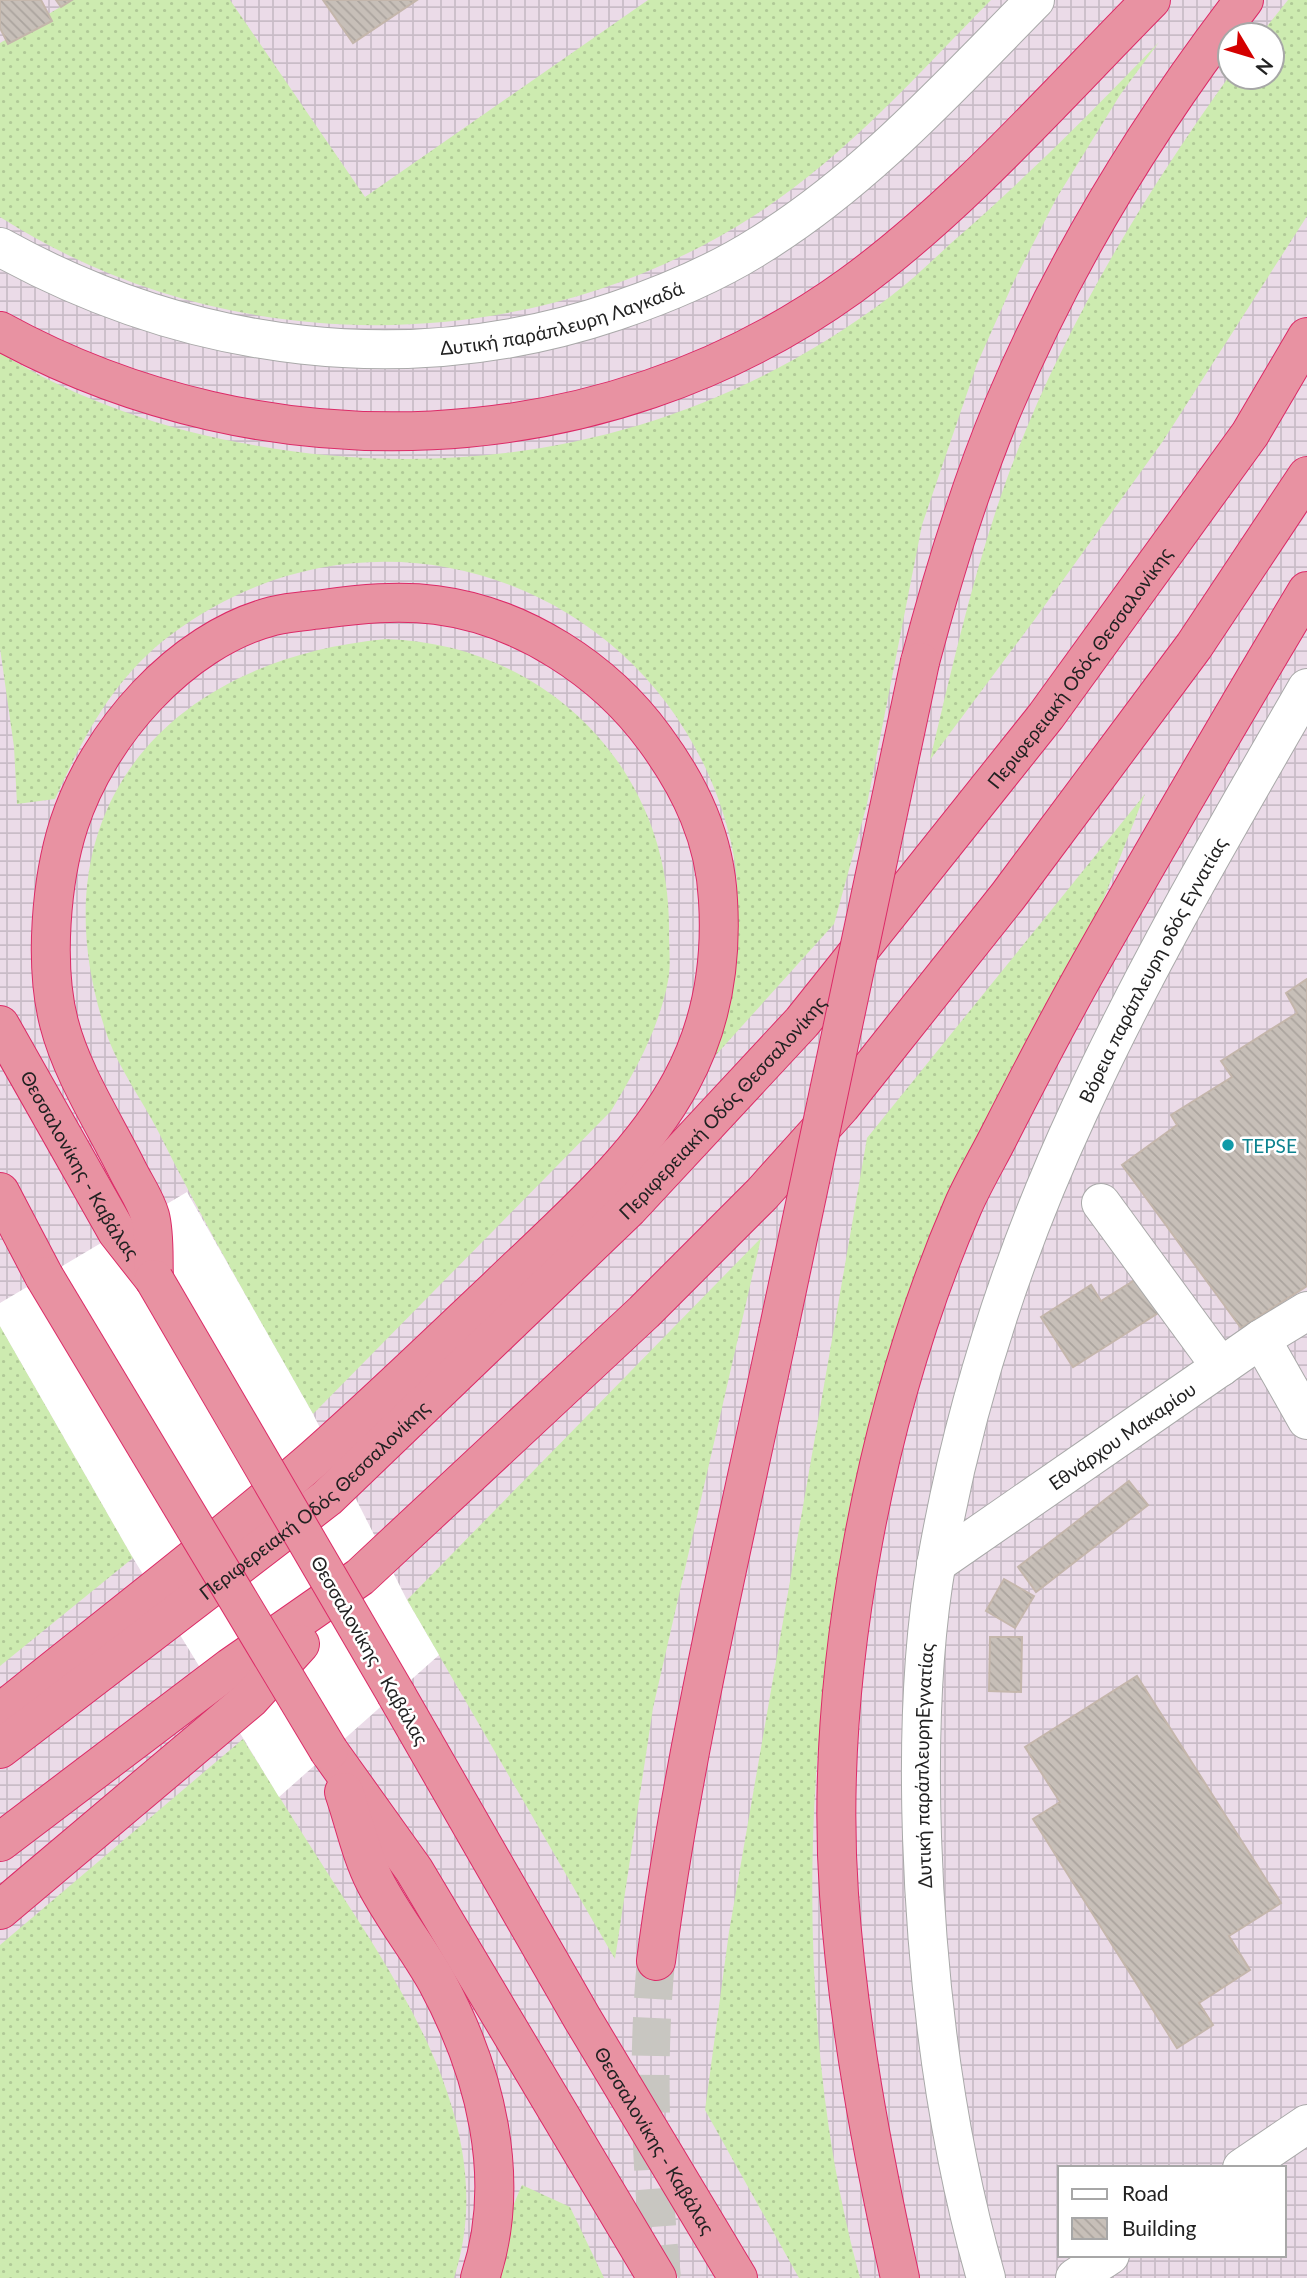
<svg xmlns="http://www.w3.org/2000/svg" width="1307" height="2278" font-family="Lato,sans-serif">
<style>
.industrial{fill:url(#industrial-grid);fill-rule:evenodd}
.grass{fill:url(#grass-dots)}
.pier{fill:#fff}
.building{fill:url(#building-back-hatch);stroke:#c4b6ab;stroke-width:2}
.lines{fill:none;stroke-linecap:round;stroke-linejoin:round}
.highway-tunnel{stroke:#c8c6c1;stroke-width:38;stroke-dasharray:38 19;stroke-linecap:butt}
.minor-casing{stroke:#a9a9a9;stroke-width:40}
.highway-casing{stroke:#dc2a67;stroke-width:40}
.minor{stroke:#fff;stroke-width:38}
.highway{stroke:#e892a2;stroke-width:38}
.highway-bridge-casing{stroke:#dc2a67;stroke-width:40;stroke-linecap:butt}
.highway-bridge{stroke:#e892a2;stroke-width:38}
.culture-dot{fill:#0f9aa8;stroke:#fff;stroke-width:2.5}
.labels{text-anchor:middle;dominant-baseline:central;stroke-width:5;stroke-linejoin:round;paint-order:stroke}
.street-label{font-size:19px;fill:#222;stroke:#fff}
.culture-label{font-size:19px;fill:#0d838f;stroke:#fff;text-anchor:start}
</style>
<defs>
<pattern id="industrial-grid" width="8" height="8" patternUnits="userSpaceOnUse" patternTransform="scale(1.75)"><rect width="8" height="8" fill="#ebdbe8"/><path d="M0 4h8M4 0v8" fill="none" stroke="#c9bcc7"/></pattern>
<pattern id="grass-dots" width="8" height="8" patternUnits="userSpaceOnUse" patternTransform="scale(1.75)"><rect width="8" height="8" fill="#cdebb0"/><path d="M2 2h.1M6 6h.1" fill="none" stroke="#b0c997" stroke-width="1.8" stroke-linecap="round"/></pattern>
<pattern id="building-back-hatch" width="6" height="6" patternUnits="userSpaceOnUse" patternTransform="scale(1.75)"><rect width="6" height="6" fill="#c7bfb8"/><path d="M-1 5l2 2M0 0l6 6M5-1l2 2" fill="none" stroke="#aba49e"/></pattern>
</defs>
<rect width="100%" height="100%" fill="#f2efe9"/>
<!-- industrial -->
<path class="industrial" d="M0 0H1307V2278H0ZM1230 35H1272V77H1230ZM1060 2168H1284V2255H1060Z"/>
<!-- grass -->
<g class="grass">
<path d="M72 0H230L365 197 648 0H991C917 75 845 157 755 215 529 361 227 362 0 217V43Z"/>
<path d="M1288 0H1307V216L1163 441 1035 619 930 760C953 663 975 566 1009 473 1062 330 1142 198 1230 75L1272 77V35H1260Z"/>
<path d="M1159 42 1120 95 1056 199 1014 281 977 364 922 525 867 804 834 924 715 1056C726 986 748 913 731 842 672 589 382 477 172 634 115 676 84 735 55 799L17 804 14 747 0 648V353C77 400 165 430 253 445 481 486 705 437 891 296 911 281 931 262 950 244 1024 180 1092 112 1159 42Z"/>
<path d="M386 639C548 644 672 771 669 933 669 948 671 966 668 981 659 1028 636 1070 611 1111L313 1414C260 1320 206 1228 158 1131 142 1100 120 1070 108 1038 30 814 164 660 386 639Z"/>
<path d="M1145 794 843 1560C800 1784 799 2057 860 2278H799L705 2110 729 1932 867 1138Z"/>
<polygon points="761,1238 653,1708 615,1959 407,1600"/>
<polygon points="0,1326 133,1558 0,1666"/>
<path d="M243 1739C273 1787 303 1835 334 1883 408 1997 500 2136 454 2278H0V1945Z"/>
<polygon points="522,2185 570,2207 604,2278 495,2278 500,2236"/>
</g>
<!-- pier -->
<polygon class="pier" points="187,1192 313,1414 407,1600 439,1655 279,1797 133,1558 0,1326 0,1303"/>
<!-- building -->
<g class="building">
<polygon points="0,0 41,0 52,21 8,44 0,28"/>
<polygon points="56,0 72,0 61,7"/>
<polygon points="323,0 417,0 353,43"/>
<polygon points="1307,979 1307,1286 1241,1328 1122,1165 1177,1125 1171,1115 1232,1077 1221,1061 1297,1013 1286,993"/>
<polygon points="1141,1276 1163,1310 1073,1367 1041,1317 1091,1285 1101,1301"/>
<polygon points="1129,1481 1148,1505 1036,1592 1018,1567"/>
<polygon points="1004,1579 1034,1596 1015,1628 986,1611"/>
<polygon points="990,1637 1022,1637 1021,1692 989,1691"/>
<polygon points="1137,1676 1281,1903 1229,1936 1250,1970 1199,2003 1213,2025 1177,2048 1033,1819 1060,1802 1025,1747"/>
</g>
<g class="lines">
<!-- highway-tunnel -->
<path class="highway-tunnel" d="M656 1961C646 2067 651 2172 662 2278"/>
<defs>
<g id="minor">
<path id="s1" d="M0 247C190 352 409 381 616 311 666 294 716 273 760 245 865 180 949 87 1035 0"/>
<polyline points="1101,1203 1221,1367"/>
<polyline points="1261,1339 1307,1420"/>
<path id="s2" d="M936 1564 1261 1339 1307 1311"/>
<polyline points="1242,2168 1307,2124"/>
<path id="s3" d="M986 2278C945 2134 927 1986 922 1837 919 1745 921 1651 937 1560 964 1406 1013 1253 1079 1111 1146 965 1227 827 1307 688"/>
<polyline points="1075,2278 1110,2255"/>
</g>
<g id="highway">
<path d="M0 331C266 477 602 465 850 286 960 206 1055 97 1151 0"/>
<path d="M920 662C943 575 969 488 1004 405 1065 260 1148 125 1244 0"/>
<path id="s4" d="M0 1025 117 1232 154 1279"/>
<polyline points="0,1192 44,1276"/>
<path id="s5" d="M396 1694 582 2018 738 2278"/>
<path d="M0 1713C101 1631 205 1552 303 1468 370 1410 433 1348 497 1288 560 1227 639 1160 681 1082 712 1025 722 965 718 900 715 839 691 788 655 739 605 670 522 616 436 605 398 600 360 604 323 609 307 611 289 612 273 616 180 640 98 735 69 824 51 880 44 965 59 1023 72 1074 105 1124 128 1171 135 1185 146 1201 150 1216 155 1235 153 1259 154 1279"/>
<path id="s6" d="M0 1749 327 1498 629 1208 802 1022 1046 716 1250 434 1307 337"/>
<polyline points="329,1751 414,1870 657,2278"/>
<path d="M344 1792C354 1821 361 1855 375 1882 393 1917 418 1948 437 1982 485 2071 513 2179 480 2278"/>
<polyline points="0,1842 231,1667 360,1577 644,1312 762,1194 841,1106 1008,896 1194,646 1307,476"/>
<polyline points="0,1910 250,1699 300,1644"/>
<path d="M656 1961C684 1749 734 1541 778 1332"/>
<path d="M900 2278C872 2152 848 2024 839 1894 824 1675 876 1407 963 1206 974 1181 988 1158 1000 1134 1029 1077 1058 1021 1089 966 1160 840 1233 715 1307 591"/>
</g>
</defs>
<!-- minor casing -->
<use href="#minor" class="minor-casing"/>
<!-- highway casing -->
<use href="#highway" class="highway-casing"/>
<!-- minor -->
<use href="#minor" class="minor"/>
<!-- highway -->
<use href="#highway" class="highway"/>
<defs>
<g id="highway-bridge">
<polyline points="44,1276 329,1751"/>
<polyline points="154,1279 396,1694"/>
<polyline points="778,1332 920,662"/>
</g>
</defs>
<!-- highway-bridge casing -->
<use href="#highway-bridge" class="highway-bridge-casing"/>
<!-- highway-bridge -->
<use href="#highway-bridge" class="highway-bridge"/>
</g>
<!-- markers -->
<circle class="culture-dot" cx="1228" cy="1145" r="7"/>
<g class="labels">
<!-- street labels -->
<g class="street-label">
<text stroke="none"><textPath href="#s1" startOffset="583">Δυτική παράπλευρη Λαγκαδά</textPath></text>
<text stroke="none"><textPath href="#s6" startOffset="1535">Περιφερειακή Οδός Θεσσαλονίκης</textPath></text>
<text stroke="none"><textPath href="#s3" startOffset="1356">Βόρεια παράπλευρη οδός Εγνατίας</textPath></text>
<text stroke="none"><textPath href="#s6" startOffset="968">Περιφερειακή Οδός Θεσσαλονίκης</textPath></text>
<text stroke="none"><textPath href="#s4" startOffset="161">Θεσσαλονίκης - Καβάλας</textPath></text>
<text stroke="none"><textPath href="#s2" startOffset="226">Εθνάρχου Μακαρίου</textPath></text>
<text stroke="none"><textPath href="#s6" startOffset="401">Περιφερειακή Οδός Θεσσαλονίκης</textPath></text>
<text transform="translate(370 1650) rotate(60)">Θεσσαλονίκης - Καβάλας</text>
<text stroke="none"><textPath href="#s3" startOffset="518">Δυτική παράπλευρηΕγνατίας</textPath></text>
<text stroke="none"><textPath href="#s5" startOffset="516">Θεσσαλονίκης - Καβάλας</textPath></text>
</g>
<!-- culture labels -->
<g class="culture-label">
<text x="1242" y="1145">TEPSE</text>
</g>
</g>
<!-- legend -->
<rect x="1058" y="2166" width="228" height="91" fill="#ffffff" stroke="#a7a7a7" stroke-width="2"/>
<rect x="1072" y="2189" width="35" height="10" fill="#ffffff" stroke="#a7a7a7" stroke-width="2"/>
<text x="1122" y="2201" font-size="21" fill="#222222">Road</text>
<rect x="1072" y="2218" width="35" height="21" fill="url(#building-back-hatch)" stroke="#a7a7a7" stroke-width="2"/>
<text x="1122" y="2236" font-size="21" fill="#222222">Building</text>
<!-- north arrow -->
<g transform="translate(1251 56) rotate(128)"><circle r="33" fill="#ffffff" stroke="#a7a7a7" stroke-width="2"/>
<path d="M0-5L12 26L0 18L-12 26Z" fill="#d40000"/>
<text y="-10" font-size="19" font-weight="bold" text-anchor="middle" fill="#222222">N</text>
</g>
</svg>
